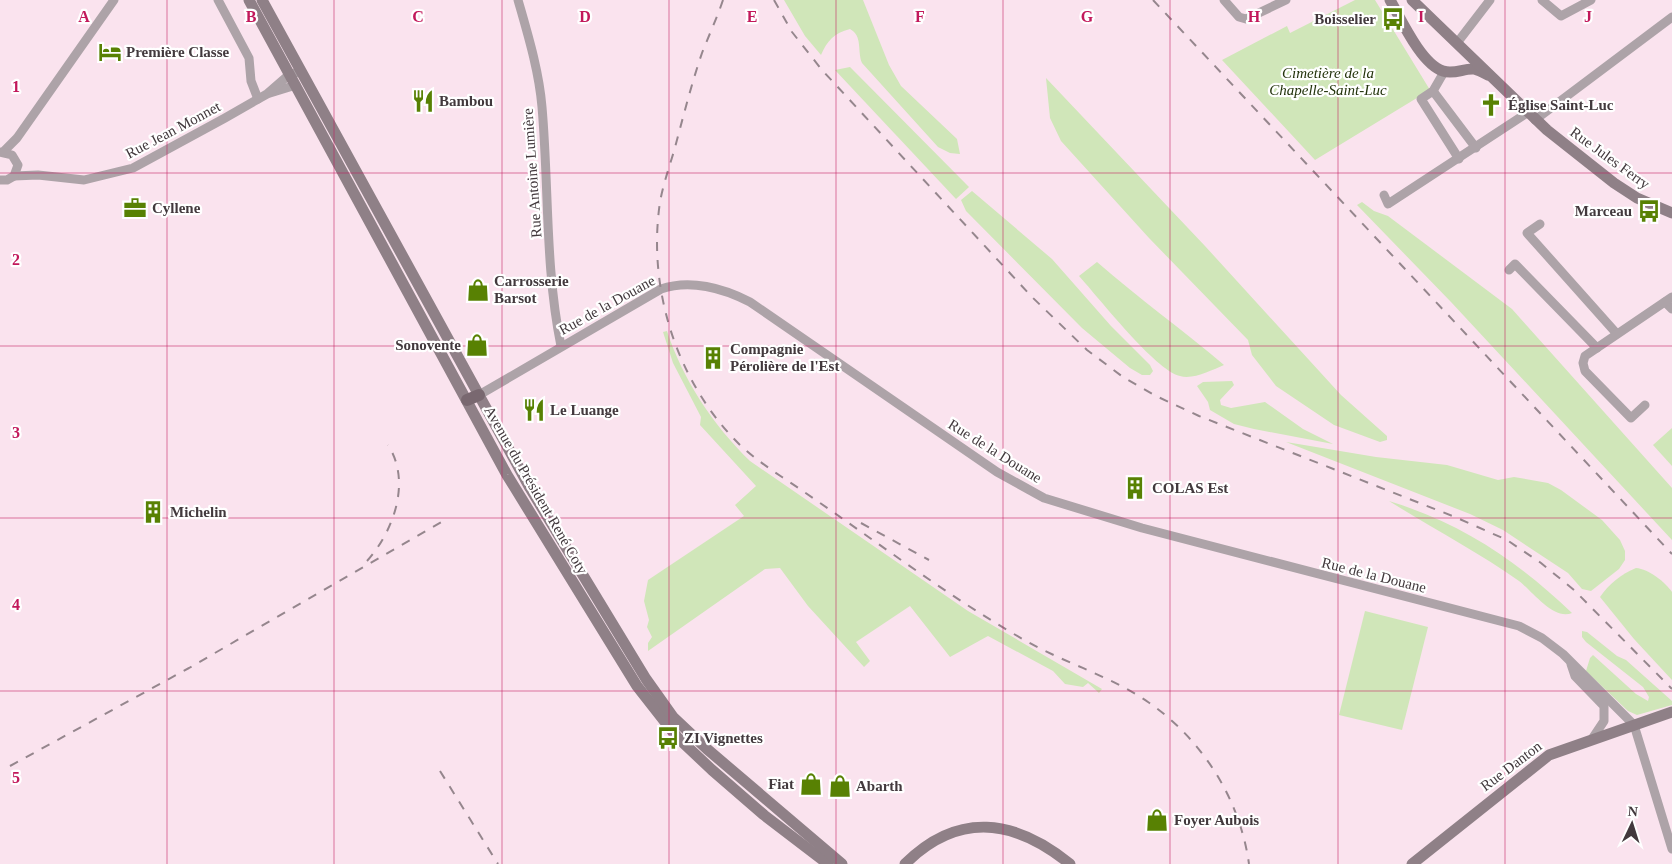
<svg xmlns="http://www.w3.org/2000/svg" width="1672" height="864" font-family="Georgia,serif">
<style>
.green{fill:#d0e6b9}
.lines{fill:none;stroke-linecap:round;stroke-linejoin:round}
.street{stroke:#ada3a8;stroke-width:9}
.secondary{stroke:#8f8087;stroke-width:11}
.primary{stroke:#796870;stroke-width:12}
.rail{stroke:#95868d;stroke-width:2;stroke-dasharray:9 9;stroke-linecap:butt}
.grid{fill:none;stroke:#c2185b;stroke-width:1;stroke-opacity:0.55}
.labels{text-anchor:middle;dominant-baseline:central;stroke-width:4.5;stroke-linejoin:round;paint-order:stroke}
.poi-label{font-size:15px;font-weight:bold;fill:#42393d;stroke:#fff;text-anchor:start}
.park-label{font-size:15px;font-style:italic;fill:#23330c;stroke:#fff}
.street-label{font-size:15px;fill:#42393d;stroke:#fff}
.grid-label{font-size:16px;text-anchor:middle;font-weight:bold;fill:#c2185b;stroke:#fff;stroke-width:4.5;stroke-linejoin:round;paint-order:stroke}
</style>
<rect width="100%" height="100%" fill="#fae3ee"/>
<!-- green -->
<g class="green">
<path d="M784 0H863L889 65 901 86 957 139 960 154 950 153 938 147 862 63C857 51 863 36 850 29 834 33 827 41 821 55L805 36Z"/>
<polygon points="1355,0 1375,0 1430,90 1315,160 1222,60 1287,26 1290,33"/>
<polygon points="850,67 969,187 956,199 835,70"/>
<polygon points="1046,78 1205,246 1341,395 1387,436 1387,440 1380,442 1334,425 1276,386 1252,355 1248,340 1149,238 1061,141 1050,118"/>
<polygon points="972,191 1052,259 1111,326 1150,365 1153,371 1150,375 1142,375 1130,368 1082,328 966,211 961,200"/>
<polygon points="1362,202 1374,211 1388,216 1512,309 1672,488 1672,540 1451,302 1357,205"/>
<path d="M1097 262C1138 298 1183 330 1224 365 1212 370 1193 380 1180 376 1155 370 1099 298 1079 276Z"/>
<path d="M667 331C683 380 713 425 750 461L968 611 1102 689 1099 693 1088 683 1083 687 1065 684 1053 671 988 636 950 657 910 606 856 642 870 661 864 667 808 606 780 568 765 569 648 651V643L652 637 647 627 649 620 644 601 648 580 744 516 735 505 756 486 700 425 701 417 673 363 663 332Z"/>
<polygon points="1232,381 1234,385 1220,400 1221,405 1231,408 1265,402 1303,429 1333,444 1254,429 1234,424 1210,410 1208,402 1197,386 1203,382"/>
<polygon points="1672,428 1672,466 1653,445"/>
<polygon points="1286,442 1376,457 1447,465 1498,480 1514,477 1548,483 1561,490 1602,520 1620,540 1625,551 1625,560 1619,569 1591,591 1582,589 1568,573 1503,530 1470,514"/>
<path d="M1389 501C1463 524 1516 560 1572 613 1554 621 1532 591 1519 581 1478 552 1432 528 1389 501Z"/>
<path d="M1636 568C1649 569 1665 582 1672 592V680L1634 639 1600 597C1609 584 1621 574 1636 568Z"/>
<polygon points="1365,611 1428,627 1402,730 1339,715"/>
<polygon points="1582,631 1587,632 1617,656 1626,660 1672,701 1672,705 1637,715 1628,711 1586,671 1590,658 1593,655 1636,694 1648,701 1649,697 1643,687 1586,642 1582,637"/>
</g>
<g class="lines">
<!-- street -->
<g class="street">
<polyline points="218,0 249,58 251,81 258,99"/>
<path d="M518 0C528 35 539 71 542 107 549 187 545 268 561 346"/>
<polyline points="1224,0 1239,17 1246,19 1286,0"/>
<polyline points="1542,0 1561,16 1591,0"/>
<polyline points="1457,43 1490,0"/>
<polyline points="1444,72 1433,91 1421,99 1459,159"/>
<polyline points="1433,91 1476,148"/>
<polyline points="270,93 296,85"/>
<polyline points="1535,120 1672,17"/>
<polyline points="3,152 17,138 114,0"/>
<polyline points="14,176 38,175 84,180 133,168 225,118 267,94 290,74 296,73"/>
<polyline points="0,180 7,180 14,176 18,165 12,155 0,152"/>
<polyline points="1384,195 1388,204 1527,113"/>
<polyline points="1540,224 1527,233 1617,334"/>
<polyline points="1509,270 1515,264 1597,348"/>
<polyline points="1665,302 1672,309"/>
<path d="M479 395 661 289C690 279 723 288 750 302L997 472 1044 498 1142 528 1519 626 1542 638 1563 654 1634 725 1672 849"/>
<polyline points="1645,405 1631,418 1585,371 1583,363 1585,356 1672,297"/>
<polyline points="1571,664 1575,676 1604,706 1604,721 1592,739"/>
</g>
<!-- secondary -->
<g class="secondary">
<polyline points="249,0 507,475 637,686 677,737 712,770 764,815 828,864"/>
<polyline points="262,0 530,488 646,679 673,717 707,749 842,864"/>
<path d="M1390 0C1401 19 1421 64 1443 71 1454 75 1464 68 1474 69 1478 70 1484 73 1488 75"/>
<polyline points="1412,0 1547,130 1614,183 1637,198 1672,213"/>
<path d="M905 864C958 811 1015 819 1070 864"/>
<polyline points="1412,864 1549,755 1672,712"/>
</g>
<!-- primary -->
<polyline class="primary" points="467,400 479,395"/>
<!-- rail -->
<g class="rail">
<path d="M723 0C717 18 709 35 702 53 691 85 683 118 674 151 669 168 663 185 660 202 647 289 677 383 740 445 753 457 767 467 782 477 848 521 911 569 978 612 999 625 1021 639 1043 650 1078 667 1116 680 1148 702 1202 739 1240 799 1249 864"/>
<polyline points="774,0 792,32 822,70 1032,297 1087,350 1123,377 1156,396 1199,416 1455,517 1507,540 1541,563 1574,590 1672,689"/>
<polyline points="1153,0 1672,554"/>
<polyline points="861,523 929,560"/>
<path d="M367 561C393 532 412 482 388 445"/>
<polyline points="10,766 189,668 443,521"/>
<polyline points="440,771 498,864"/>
</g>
</g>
<!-- grid -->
<path class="grid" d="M167 0V864M334 0V864M502 0V864M669 0V864M836 0V864M1003 0V864M1170 0V864M1338 0V864M1505 0V864M0 173H1672M0 346H1672M0 518H1672M0 691H1672"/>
<!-- icons -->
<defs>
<symbol id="bus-bare" viewBox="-9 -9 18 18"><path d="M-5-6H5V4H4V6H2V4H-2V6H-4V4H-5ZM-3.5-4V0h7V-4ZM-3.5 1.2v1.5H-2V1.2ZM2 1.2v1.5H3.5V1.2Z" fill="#588103" stroke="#fff" stroke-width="2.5" paint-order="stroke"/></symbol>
<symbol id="hotel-bare" viewBox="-9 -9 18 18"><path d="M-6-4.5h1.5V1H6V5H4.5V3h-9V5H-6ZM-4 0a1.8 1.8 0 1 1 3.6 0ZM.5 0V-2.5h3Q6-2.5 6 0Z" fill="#588103" stroke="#fff" stroke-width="2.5" paint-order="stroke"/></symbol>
<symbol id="restaurant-bare" viewBox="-9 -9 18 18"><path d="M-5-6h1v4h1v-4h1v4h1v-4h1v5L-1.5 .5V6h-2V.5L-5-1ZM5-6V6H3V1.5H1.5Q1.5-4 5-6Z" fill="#588103" stroke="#fff" stroke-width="2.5" paint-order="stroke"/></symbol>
<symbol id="church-bare" viewBox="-9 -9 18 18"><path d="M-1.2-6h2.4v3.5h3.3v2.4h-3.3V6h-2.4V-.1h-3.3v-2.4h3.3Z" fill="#588103" stroke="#fff" stroke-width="2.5" paint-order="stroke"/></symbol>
<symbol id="office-bare" viewBox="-9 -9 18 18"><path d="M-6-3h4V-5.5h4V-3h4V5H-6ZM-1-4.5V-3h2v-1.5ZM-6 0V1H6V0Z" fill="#588103" stroke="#fff" stroke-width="2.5" paint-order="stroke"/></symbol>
<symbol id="shop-bare" viewBox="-9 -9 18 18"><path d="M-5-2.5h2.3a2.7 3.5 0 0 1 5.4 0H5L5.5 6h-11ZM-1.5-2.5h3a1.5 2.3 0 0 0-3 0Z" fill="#588103" stroke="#fff" stroke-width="2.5" paint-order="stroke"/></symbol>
<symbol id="building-bare" viewBox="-9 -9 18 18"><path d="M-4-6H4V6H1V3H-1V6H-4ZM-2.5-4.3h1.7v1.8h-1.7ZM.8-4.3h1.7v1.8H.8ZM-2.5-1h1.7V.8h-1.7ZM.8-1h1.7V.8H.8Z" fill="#588103" stroke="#fff" stroke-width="2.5" paint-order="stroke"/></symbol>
</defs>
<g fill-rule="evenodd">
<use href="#bus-bare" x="1377" y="3" width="32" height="32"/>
<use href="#hotel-bare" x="94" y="36" width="32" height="32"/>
<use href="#restaurant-bare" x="407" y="85" width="32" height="32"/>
<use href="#church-bare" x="1475" y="89" width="32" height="32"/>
<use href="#office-bare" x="119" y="192" width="32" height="32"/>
<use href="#bus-bare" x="1633" y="195" width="32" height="32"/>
<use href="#shop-bare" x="462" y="274" width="32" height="32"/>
<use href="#shop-bare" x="461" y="329" width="32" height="32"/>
<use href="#building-bare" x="697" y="342" width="32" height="32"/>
<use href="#restaurant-bare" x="518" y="394" width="32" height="32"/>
<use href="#building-bare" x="1119" y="472" width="32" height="32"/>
<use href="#building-bare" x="137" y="496" width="32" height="32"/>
<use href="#bus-bare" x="652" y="722" width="32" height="32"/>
<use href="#shop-bare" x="795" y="768" width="32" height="32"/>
<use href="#shop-bare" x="824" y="770" width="32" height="32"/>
<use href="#shop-bare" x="1141" y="804" width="32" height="32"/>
</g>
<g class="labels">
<!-- poi labels -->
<g class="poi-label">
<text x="1376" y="19" text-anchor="end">Boisselier</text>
<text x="126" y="52">Première Classe</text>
<text x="439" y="101">Bambou</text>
<text x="1508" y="105">Église Saint-Luc</text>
<text x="152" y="208">Cyllene</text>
<text x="1632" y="211" text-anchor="end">Marceau</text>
<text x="494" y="281">Carrosserie<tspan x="494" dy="17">Barsot</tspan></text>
<text x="461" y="345" text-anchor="end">Sonovente</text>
<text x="730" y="349">Compagnie<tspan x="730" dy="17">Pérolière de l'Est</tspan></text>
<text x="550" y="410">Le Luange</text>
<text x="1152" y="488">COLAS Est</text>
<text x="170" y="512">Michelin</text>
<text x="684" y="738">ZI Vignettes</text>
<text x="794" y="784" text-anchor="end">Fiat</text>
<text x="856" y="786">Abarth</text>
<text x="1174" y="820">Foyer Aubois</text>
</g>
<!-- park labels -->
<g class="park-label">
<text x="1328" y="73">Cimetière de la<tspan x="1328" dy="17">Chapelle-Saint-Luc</tspan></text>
</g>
<!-- street labels -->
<g class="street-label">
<text transform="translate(173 130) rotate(-28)">Rue Jean Monnet</text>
<text transform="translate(1610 158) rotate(36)">Rue Jules Ferry</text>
<text transform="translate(532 173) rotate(-94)">Rue Antoine Lumière</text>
<text transform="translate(607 305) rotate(-29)">Rue de la Douane</text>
<text transform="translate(995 451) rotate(32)">Rue de la Douane</text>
<text transform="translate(536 490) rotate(60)">Avenue du Président René Coty</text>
<text transform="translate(1374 575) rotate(14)">Rue de la Douane</text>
<text transform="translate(1511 766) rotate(-37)">Rue Danton</text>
</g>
</g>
<g class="grid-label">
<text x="84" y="22">A</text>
<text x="251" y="22">B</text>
<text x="418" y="22">C</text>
<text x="585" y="22">D</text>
<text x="752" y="22">E</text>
<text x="920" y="22">F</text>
<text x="1087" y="22">G</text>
<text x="1254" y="22">H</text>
<text x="1421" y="22">I</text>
<text x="1588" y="22">J</text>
<text x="16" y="92">1</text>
<text x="16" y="265">2</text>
<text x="16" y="438">3</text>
<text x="16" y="610">4</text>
<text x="16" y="783">5</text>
</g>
<!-- north arrow -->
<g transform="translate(1632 824) rotate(4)" stroke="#ffffff" stroke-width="4" paint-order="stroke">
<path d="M0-4L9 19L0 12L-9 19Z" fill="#42393d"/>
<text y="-8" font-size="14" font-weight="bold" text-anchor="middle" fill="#42393d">N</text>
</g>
</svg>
